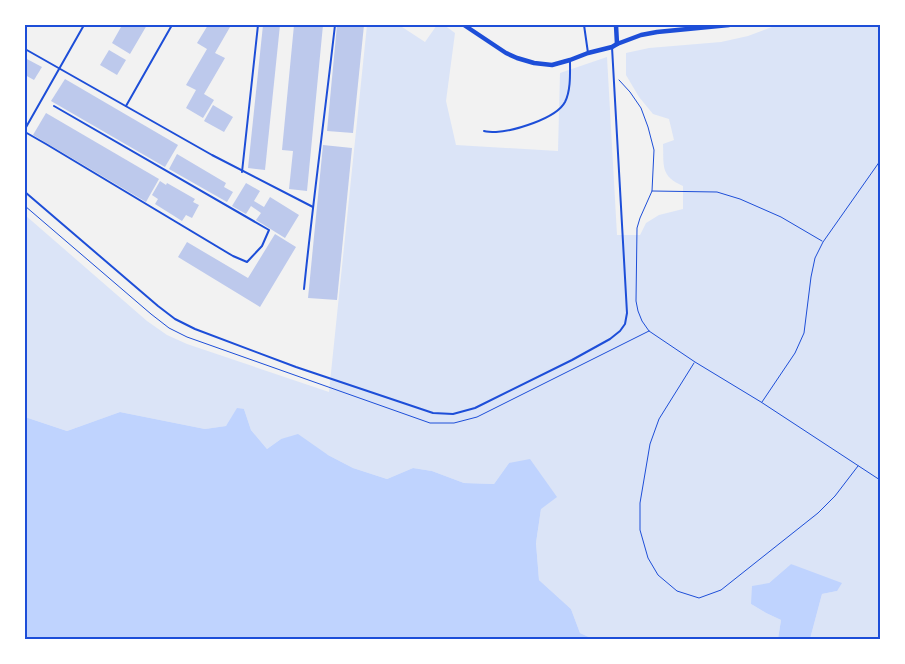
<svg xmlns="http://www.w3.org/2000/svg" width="905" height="664" font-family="Figtree,sans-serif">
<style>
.green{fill:#dbe4f7}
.water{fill:#bfd3fe}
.building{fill:#bdc9ec}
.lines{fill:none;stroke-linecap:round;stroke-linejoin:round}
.path{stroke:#1d4ed8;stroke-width:1}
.service{stroke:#1d4ed8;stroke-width:2}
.minor{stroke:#1d4ed8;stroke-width:4.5}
.neatline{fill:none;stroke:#1d4ed8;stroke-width:2}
</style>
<rect width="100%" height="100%" fill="#f2f2f2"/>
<!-- green -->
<path class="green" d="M367 25H399L425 42 437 25H444L455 33 446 101 456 145 558 151 560 73 607 57 617 235H640L646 223 659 215 683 209V186C660 176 664 166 663 144L674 140 669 119 653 114 639 97 626 75V53L649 48 721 42 748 36 777 25H880V639H810L822 594 837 591 791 564 769 583 751 604 766 613 781 620 778 639H593L580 633 571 609 539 580 536 543 541 509 509 463 494 484 464 483 432 471 413 468 387 479 353 468 328 455 281 439 267 449 251 430 244 409 226 426 205 429 120 412 67 431 25 417V215L147 321 167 335 187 344 329 392Z"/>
<!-- water -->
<g class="water">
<polygon points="237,408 244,409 251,430 267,449 281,439 298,434 328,455 353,468 387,479 413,468 432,471 464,483 494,484 509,463 530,459 557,497 541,509 536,543 539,580 571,609 580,633 593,639 25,639 25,417 67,431 120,412 205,429 226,426"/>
<polygon points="791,564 842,583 837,591 822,594 810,639 778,639 781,620 766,613 751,604 752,586 769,583"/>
</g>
<!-- building -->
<g class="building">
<polygon points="118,25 147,25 130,54 112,43 121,27"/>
<polygon points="208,25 226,25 230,27 215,53 225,58 204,94 214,100 203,118 186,108 196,90 186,85 207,49 197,43"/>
<polygon points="263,25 280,25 265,170 248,168"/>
<polygon points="294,25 323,25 307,191 289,189 293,151 282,150"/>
<polygon points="337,25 364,25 353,133 327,131"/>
<polygon points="109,50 126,60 117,75 100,65"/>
<polygon points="25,58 42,67 34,80 25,75"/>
<polygon points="65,79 178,145 165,167 51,101"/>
<polygon points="213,105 233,117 224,132 204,121"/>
<polygon points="46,113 159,179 146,202 33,135"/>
<polygon points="323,145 352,148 337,300 308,298"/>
<polygon points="177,154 226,183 224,187 233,192 227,202 169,169"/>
<polygon points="160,181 166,185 167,183 195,199 193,202 199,205 192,218 186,215 182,221 155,204 158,199 152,195"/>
<polygon points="246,183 260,191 254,201 264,207 270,197 299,215 285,238 256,220 261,213 251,206 246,214 232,206"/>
<polygon points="275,234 296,247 260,307 178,257 187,242 248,278"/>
</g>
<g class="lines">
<!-- path -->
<g class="path">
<polyline points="619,80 630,92 641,108 648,127 654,150 652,191 640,218 637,228 636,301 638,311 642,321 649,331 695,362 761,402 880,480"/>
<polyline points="652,191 717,192 740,199 781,217 822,241"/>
<polyline points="25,206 151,314 169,328 187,337 430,423 454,423 477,417 649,331"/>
<polyline points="694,363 659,419 650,444 640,503 640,530 648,558 658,575 677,591 699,598 721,590 818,513 835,496 858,466"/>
<polyline points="762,402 795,353 804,333 811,277 815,258 823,242 880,161"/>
</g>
<!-- service -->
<g class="service">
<polyline points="584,25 588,53"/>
<polyline points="25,49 212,155 313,207"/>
<polyline points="126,106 172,25"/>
<polyline points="25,129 84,25"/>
<path d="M484 131C488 132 492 132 496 132 513 131 556 119 565 102 571 90 570 73 570 60"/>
<polyline points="25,132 46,144 233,256 247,262 262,246 269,230 54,106"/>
<polyline points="242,172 258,25"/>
<polyline points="25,192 158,306 175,319 195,329 296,367 433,413 453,414 475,408 572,360 610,339 620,331 625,324 627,313 612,47"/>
<path d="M304 289C313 201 325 113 335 25"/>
</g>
<!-- minor -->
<g class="minor">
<polyline points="464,25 506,53 517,58 534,63 552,65 570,60 588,53 612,47 617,44 641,35 657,32 729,25"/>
<polyline points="616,25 617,44"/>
</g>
</g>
<!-- border -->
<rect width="905" height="664" fill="none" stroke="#ffffff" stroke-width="52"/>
<rect x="26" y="26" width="853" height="612" class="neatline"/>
</svg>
